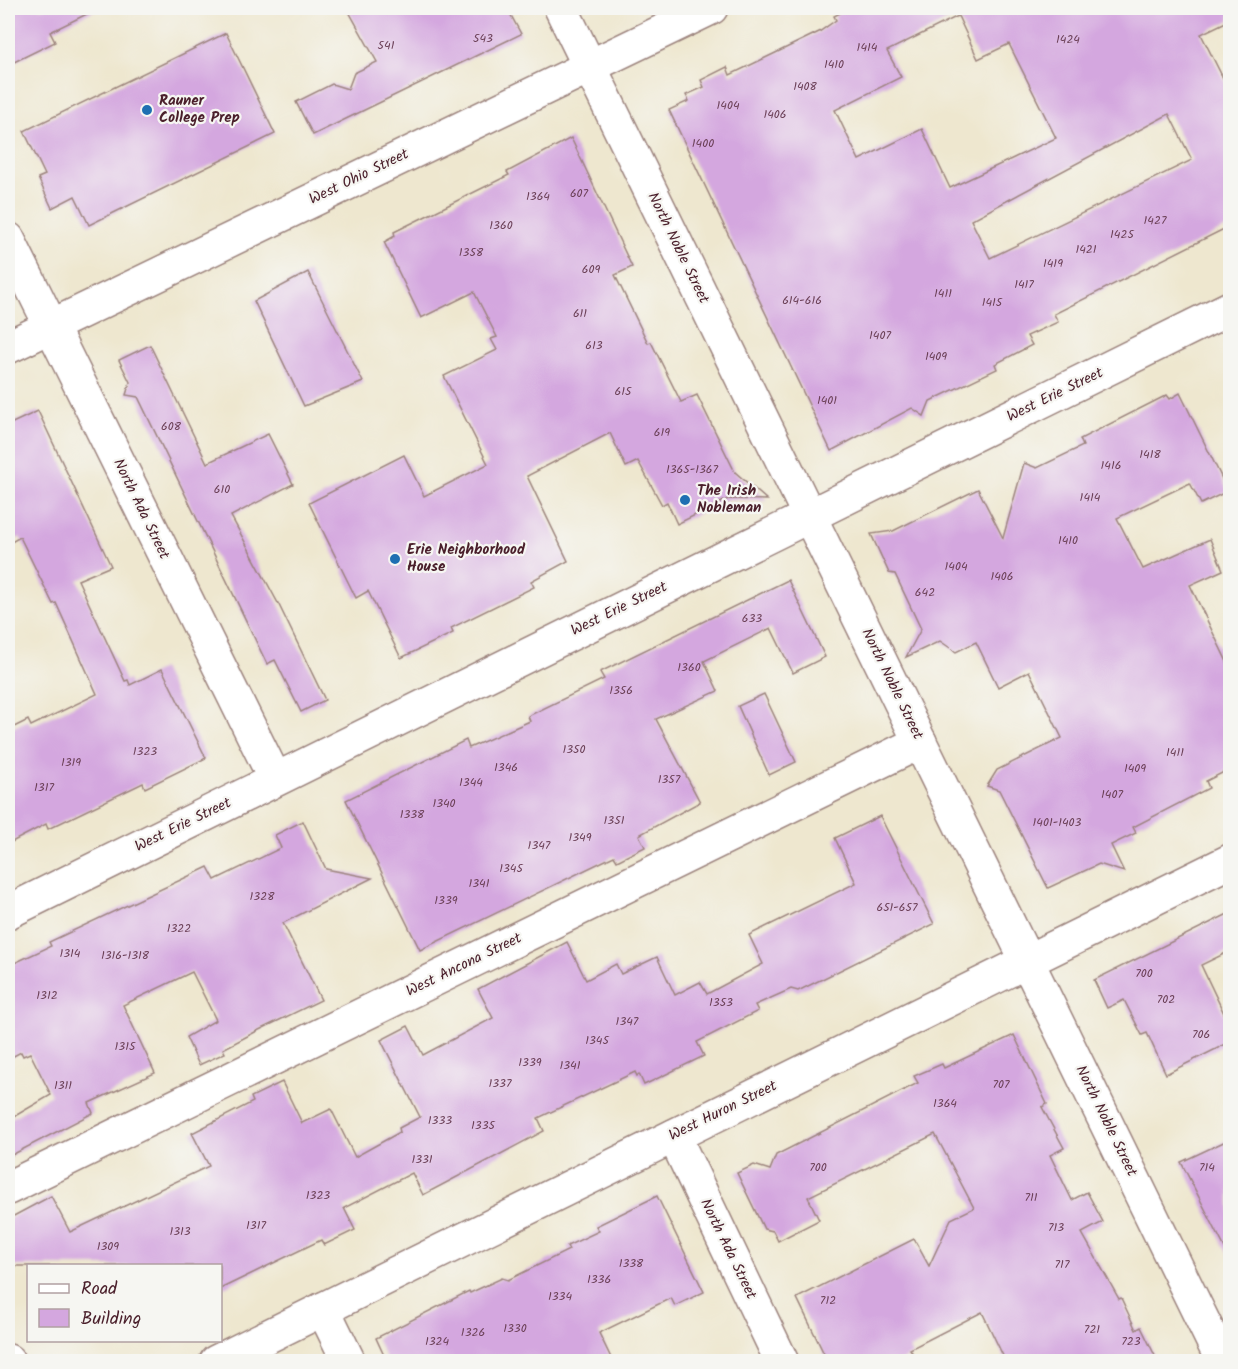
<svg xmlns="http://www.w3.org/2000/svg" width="1238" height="1369" font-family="Kalam,sans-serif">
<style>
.building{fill:#d4a7df;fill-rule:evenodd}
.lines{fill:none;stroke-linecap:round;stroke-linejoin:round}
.minor-casing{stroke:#9c837d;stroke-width:36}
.tertiary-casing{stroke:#9c837d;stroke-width:36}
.minor{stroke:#fff;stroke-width:33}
.tertiary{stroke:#fff;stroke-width:33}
.poi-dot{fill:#1f6fb2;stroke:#f6f6f2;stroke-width:2}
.labels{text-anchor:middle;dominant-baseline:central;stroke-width:4.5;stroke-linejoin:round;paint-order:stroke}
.number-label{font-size:12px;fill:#6c4158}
.poi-label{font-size:15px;font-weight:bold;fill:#4a1f2b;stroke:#f6f6f2;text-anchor:start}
.street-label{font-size:15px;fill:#4a1f2b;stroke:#f6f6f2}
</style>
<rect width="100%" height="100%" fill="#f6f6f2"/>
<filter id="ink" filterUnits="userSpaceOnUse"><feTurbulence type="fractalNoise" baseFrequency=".0167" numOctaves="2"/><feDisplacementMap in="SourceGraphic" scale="12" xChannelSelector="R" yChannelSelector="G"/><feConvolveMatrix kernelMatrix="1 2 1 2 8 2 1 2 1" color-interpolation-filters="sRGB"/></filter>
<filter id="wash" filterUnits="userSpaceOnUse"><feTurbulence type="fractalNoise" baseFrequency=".008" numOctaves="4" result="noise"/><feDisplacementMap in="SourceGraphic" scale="24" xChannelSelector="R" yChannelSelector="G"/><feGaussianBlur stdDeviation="1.35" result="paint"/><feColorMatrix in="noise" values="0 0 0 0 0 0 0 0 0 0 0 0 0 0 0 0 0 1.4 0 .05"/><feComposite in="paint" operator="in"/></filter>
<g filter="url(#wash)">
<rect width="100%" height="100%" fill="#eee7cf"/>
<g id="blocks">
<!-- building -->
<g class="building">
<polygon points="8,8 99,8 50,32 55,42 8,65"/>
<polygon points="347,8 507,8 521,34 313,135 296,102 332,84 348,89 354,73 377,62"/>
<path d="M850 8H1230V20L1201 34 1230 92V226L1054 314 1058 322 1027 336 1032 345 995 364 997 369 930 401 924 416 912 408 831 451 669 110 689 101 686 95 704 87 701 80 727 67 730 75 819 32 836 20 834 16ZM958 16 978 59 1009 44 1056 138 950 188 922 129 859 160 835 110 901 77 887 51ZM1169 114 1192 160 990 258 971 220Z"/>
<polygon points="226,33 275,134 89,225 75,196 52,208 38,178 45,175 24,131"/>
<polygon points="571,138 632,267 615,275 648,343 651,342 681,402 697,395 735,472 767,500 728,499 677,524 667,502 662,505 638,461 626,467 610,433 527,476 568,561 531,581 534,587 451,628 453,633 401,658 368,591 356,598 309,503 404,455 424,496 488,464 444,376 497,350 491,339 497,337 474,292 421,318 384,242 395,236 394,232 509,175 507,172"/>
<polygon points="308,272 363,382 304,406 254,301"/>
<polygon points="150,345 207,463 268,434 293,484 231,516 279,605 325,700 301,712 275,660 267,664 138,397 126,395 130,382 119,360"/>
<polygon points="1180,393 1228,491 1201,504 1190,483 1117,518 1143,569 1210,539 1223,570 1190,585 1230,668 1230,769 1206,781 1209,788 1133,827 1136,833 1111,845 1124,872 1099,864 1048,888 999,790 987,786 997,770 1062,738 1029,671 998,687 976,642 956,652 940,641 906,657 921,629 895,574 889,573 871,534 893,531 978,489 1003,538 1024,463 1037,468 1083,446 1080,439 1167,395 1170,399"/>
<polygon points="38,411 111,566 78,580 125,681 128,680 130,685 162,669 206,758 145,788 143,783 48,829 46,824 8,844 8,730 28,720 31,726 97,694 56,603 53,604 20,537 8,544 8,425"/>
<polygon points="788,580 825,657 793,673 771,628 704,661 718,691 656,719 700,802 639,835 645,847 617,861 614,856 420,950 346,800 466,740 469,748 530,721 528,716 604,679 600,672"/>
<polygon points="764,694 796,762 769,775 738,706"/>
<polygon points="880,816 934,924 798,991 791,989 755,1005 758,1011 697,1042 704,1056 644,1085 639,1074 637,1076 635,1072 538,1118 544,1131 423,1195 412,1173 344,1208 355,1230 324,1245 321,1240 220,1289 220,1266 8,1266 8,1219 51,1196 70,1232 209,1166 192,1133 253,1102 251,1097 282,1082 302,1123 331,1109 355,1157 400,1132 399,1128 420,1117 381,1040 408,1026 423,1055 493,1018 478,989 567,942 586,980 616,964 621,974 657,957 675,995 700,982 707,994 763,964 749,935 856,883 835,838"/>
<polygon points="303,821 326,869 372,878 283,923 321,1000 257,1031 223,1049 225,1053 199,1065 186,1037 216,1020 192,972 123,1005 155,1073 89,1103 93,1113 8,1157 8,1120 51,1095 30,1053 23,1056 21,1052 8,1059 8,966 51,946 49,942 208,867 215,880 281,848 275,835"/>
<polygon points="1230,913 1230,951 1201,965 1230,1026 1230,1042 1166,1074 1147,1033 1142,1035 1124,1000 1107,1008 1094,980"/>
<polygon points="1014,1035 1047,1104 1042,1107 1064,1148 1050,1155 1072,1200 1087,1192 1103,1222 1082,1233 1119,1299 1121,1298 1136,1330 1141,1327 1158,1362 1006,1362 982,1312 910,1349 913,1354 899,1362 828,1362 797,1298 914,1239 929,1266 951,1219 974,1208 935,1134 808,1197 819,1220 778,1241 773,1231 764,1229 737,1173 754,1165 770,1170 776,1155 918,1083 914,1076 942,1064 944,1068"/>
<polygon points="1230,1139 1230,1258 1181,1162"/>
<polygon points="657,1196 704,1292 675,1306 671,1298 599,1333 613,1362 387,1362 376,1338 469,1291 470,1293 502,1278 508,1280 569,1250 567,1246 599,1231 596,1226"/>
</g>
</g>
</g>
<g filter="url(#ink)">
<use href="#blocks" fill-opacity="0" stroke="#9c837d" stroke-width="1.5"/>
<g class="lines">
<defs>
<g id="minor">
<polyline points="8,239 275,779"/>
<polyline points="8,347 711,8"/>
<polyline points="8,912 1230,308"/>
<polyline points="674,1136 782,1362"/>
<polyline points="8,1188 920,742"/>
<polyline points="323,1309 349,1362"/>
<polyline points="8,1361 8,1362"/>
<polyline points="216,1362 1230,861"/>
</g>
<polyline id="tertiary" points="561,8 1223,1362"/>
</defs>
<!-- minor casing -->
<use href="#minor" class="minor-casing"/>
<!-- tertiary casing -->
<use href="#tertiary" class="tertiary-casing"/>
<!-- minor -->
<use href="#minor" class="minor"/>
<!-- tertiary -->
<use href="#tertiary" class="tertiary"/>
</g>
</g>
<!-- markers -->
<g class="poi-dot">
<circle cx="147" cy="110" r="6"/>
<circle cx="685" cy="500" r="6"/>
<circle cx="395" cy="559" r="6"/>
</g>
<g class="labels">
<!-- number labels -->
<g class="number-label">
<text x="483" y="38">543</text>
<text x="1068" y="39">1424</text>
<text x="386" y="45">541</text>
<text x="867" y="47">1414</text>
<text x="834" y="64">1410</text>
<text x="805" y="86">1408</text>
<text x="728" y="105">1404</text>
<text x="775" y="114">1406</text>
<text x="703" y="143">1400</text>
<text x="579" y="193">607</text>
<text x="538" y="196">1364</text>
<text x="1155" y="220">1427</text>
<text x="501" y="225">1360</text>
<text x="1122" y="234">1425</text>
<text x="1086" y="249">1421</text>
<text x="471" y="252">1358</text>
<text x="1053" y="263">1419</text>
<text x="591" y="269">609</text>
<text x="1024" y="284">1417</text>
<text x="943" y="293">1411</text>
<text x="802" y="300">614-616</text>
<text x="992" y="302">1415</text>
<text x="580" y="313">611</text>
<text x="880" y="335">1407</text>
<text x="594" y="345">613</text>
<text x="936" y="356">1409</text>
<text x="623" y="391">615</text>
<text x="827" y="400">1401</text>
<text x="171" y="426">608</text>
<text x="662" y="432">619</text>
<text x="1150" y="454">1418</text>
<text x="1111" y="465">1416</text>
<text x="692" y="469">1365-1367</text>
<text x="222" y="489">610</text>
<text x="1090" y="497">1414</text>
<text x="1068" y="540">1410</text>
<text x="956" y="566">1404</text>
<text x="1002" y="576">1406</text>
<text x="925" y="592">642</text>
<text x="752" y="618">633</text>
<text x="689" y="667">1360</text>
<text x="621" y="690">1356</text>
<text x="574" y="749">1350</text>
<text x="145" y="751">1323</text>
<text x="1175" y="752">1411</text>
<text x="71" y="762">1319</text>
<text x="506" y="767">1346</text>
<text x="1135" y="768">1409</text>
<text x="669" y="779">1357</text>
<text x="471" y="782">1344</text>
<text x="44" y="787">1317</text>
<text x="1112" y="794">1407</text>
<text x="444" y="803">1340</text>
<text x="412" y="814">1338</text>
<text x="614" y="820">1351</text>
<text x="1057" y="822">1401-1403</text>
<text x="580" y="837">1349</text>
<text x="539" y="845">1347</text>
<text x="511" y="868">1345</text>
<text x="479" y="883">1341</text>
<text x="262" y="896">1328</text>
<text x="446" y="900">1339</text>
<text x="897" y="907">651-657</text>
<text x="179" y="928">1322</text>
<text x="70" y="953">1314</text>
<text x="125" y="955">1316-1318</text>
<text x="1144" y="973">700</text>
<text x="47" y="995">1312</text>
<text x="1166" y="999">702</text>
<text x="721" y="1002">1353</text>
<text x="627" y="1021">1347</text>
<text x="1201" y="1034">706</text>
<text x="597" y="1040">1345</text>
<text x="125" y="1046">1315</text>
<text x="530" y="1062">1339</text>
<text x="570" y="1065">1341</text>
<text x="500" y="1083">1337</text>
<text x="1001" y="1084">707</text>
<text x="63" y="1085">1311</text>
<text x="945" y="1103">1364</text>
<text x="440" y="1120">1333</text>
<text x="483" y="1125">1335</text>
<text x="422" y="1159">1331</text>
<text x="818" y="1167">700</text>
<text x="1207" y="1167">714</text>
<text x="318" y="1195">1323</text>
<text x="1031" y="1197">711</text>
<text x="256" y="1225">1317</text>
<text x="1056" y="1227">713</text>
<text x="180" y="1231">1313</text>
<text x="108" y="1246">1309</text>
<text x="631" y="1263">1338</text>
<text x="1062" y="1264">717</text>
<text x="599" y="1279">1336</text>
<text x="560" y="1296">1334</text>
<text x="828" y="1300">712</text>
<text x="515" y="1328">1330</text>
<text x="1092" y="1329">721</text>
<text x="473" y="1332">1326</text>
<text x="437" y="1341">1324</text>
<text x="1131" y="1341">723</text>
</g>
<!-- poi labels -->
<g class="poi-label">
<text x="159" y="101">Rauner<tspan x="159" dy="17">College Prep</tspan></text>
<text x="697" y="491">The Irish<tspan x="697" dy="17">Nobleman</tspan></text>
<text x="407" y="550">Erie Neighborhood<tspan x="407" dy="17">House</tspan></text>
</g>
<!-- street labels -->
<g class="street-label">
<text transform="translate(359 177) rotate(-26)">West Ohio Street</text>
<text transform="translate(678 248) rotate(64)">North Noble Street</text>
<text transform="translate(1055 395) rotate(-26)">West Erie Street</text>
<text transform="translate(141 509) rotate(64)">North Ada Street</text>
<text transform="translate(619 609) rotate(-26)">West Erie Street</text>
<text transform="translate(892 684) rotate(64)">North Noble Street</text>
<text transform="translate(183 825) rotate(-26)">West Erie Street</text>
<text transform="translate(464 965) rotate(-26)">West Ancona Street</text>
<text transform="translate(723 1111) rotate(-26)">West Huron Street</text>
<text transform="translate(1106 1121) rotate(64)">North Noble Street</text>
<text transform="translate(728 1249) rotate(64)">North Ada Street</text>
</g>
</g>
<!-- margin -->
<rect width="1238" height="1369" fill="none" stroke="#f6f6f2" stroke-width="30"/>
<!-- legend -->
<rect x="27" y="1264" width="195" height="78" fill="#f6f6f2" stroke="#b1a0a2" stroke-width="1.5"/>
<rect x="39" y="1284" width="30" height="9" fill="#ffffff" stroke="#b1a0a2" stroke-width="1.5"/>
<text x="81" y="1294" font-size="18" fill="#4a1f2b">Road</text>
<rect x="39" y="1309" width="30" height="18" fill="#d4a7df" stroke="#b1a0a2" stroke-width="1.5"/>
<text x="81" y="1324" font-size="18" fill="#4a1f2b">Building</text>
</svg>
